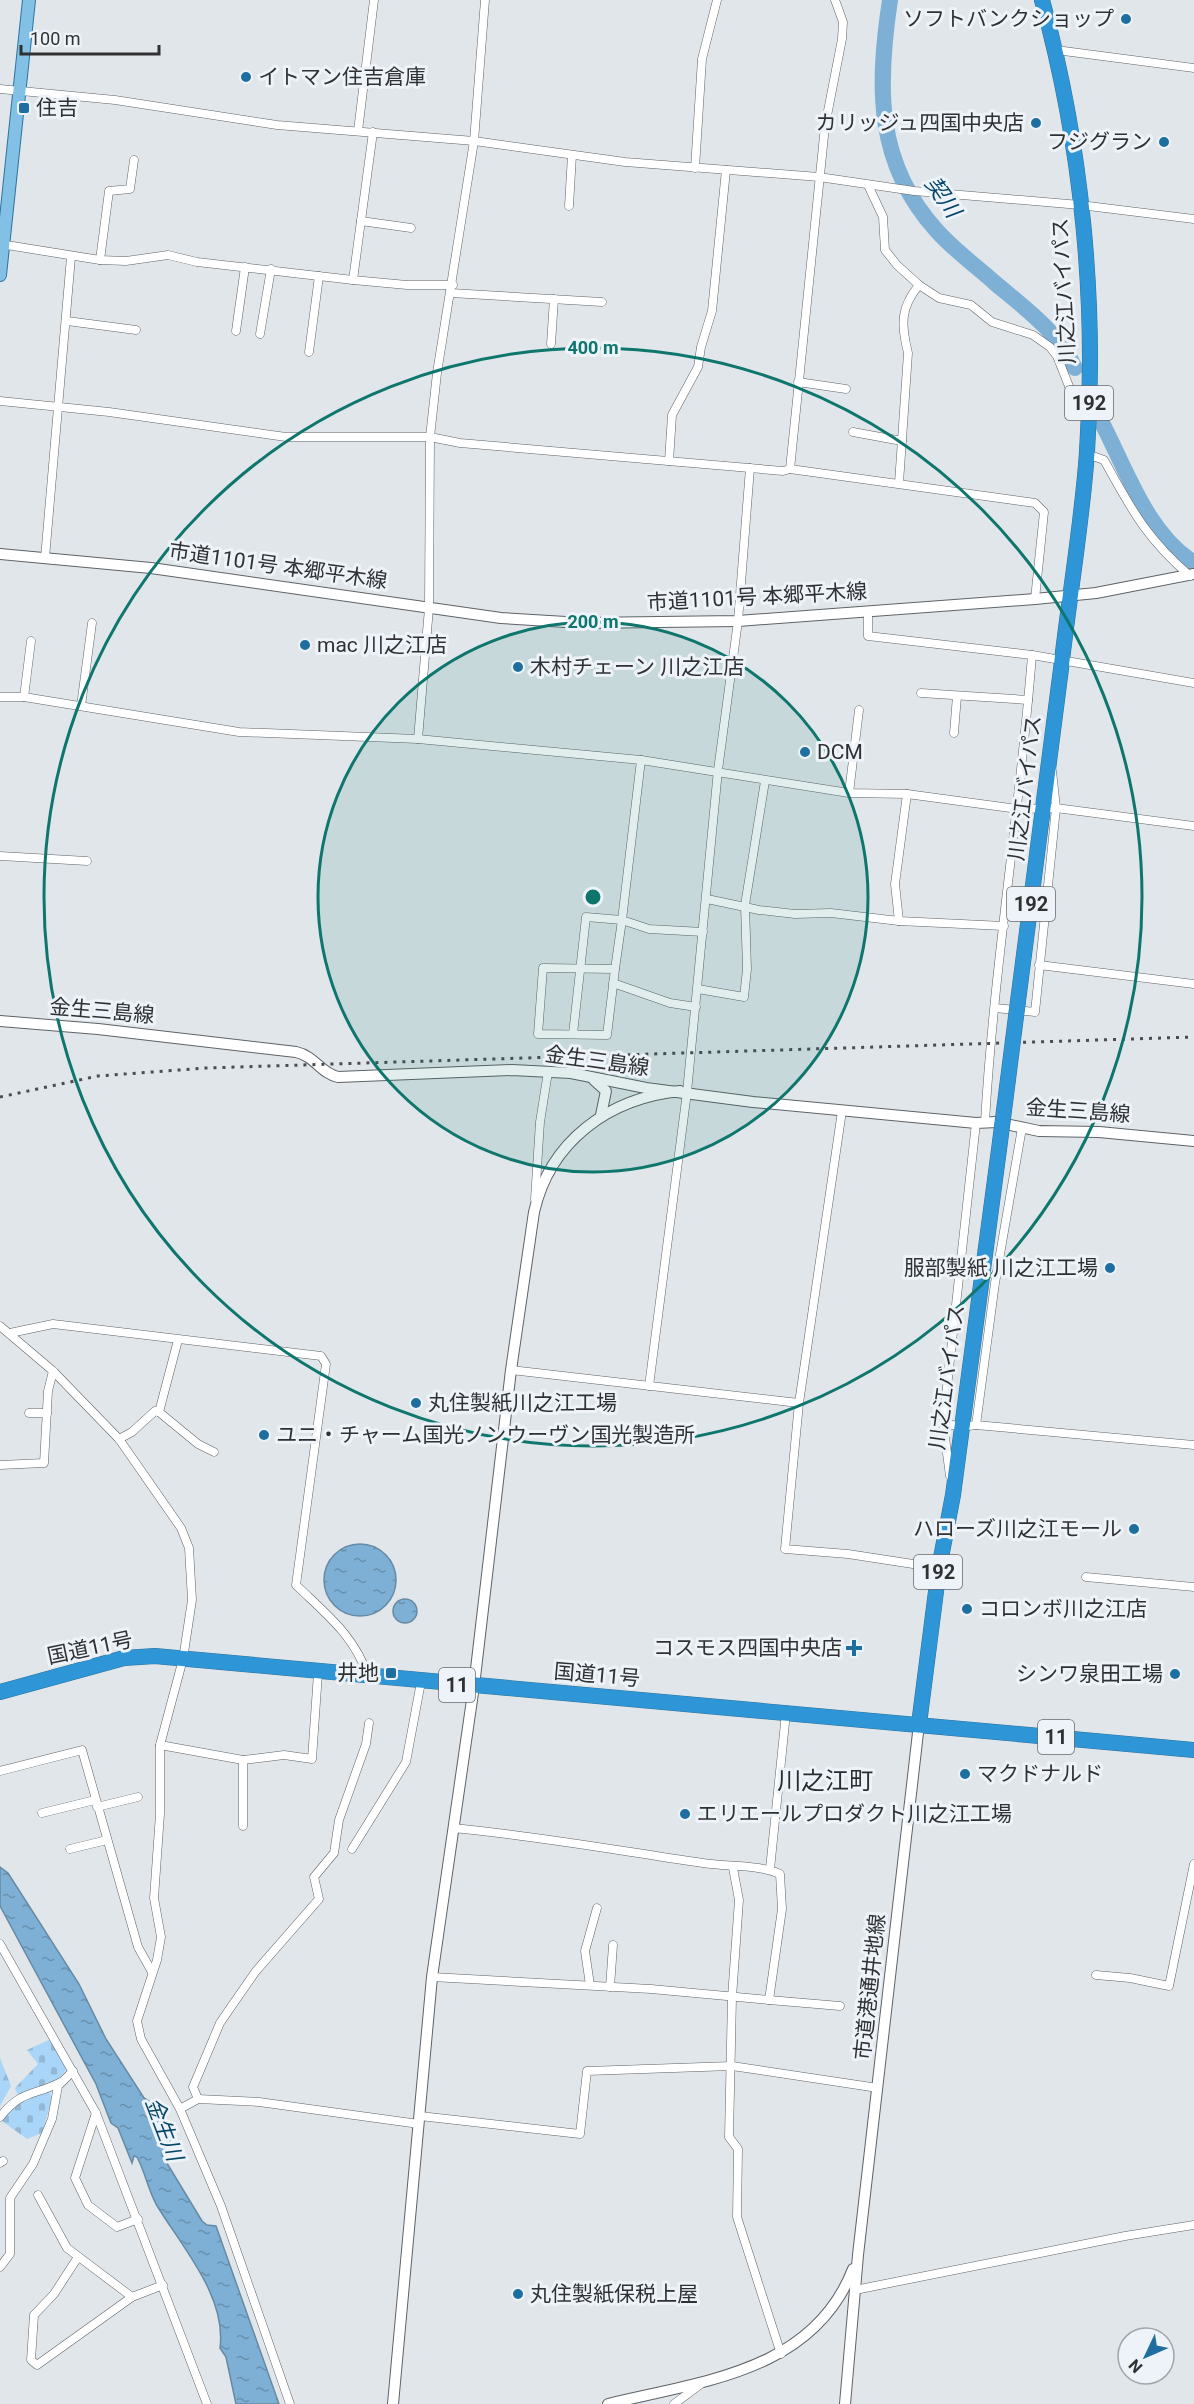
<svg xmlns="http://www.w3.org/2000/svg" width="1194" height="2404" font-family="Roboto,'Noto Sans JP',sans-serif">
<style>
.forest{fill:url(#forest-firs)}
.cemetery{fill:url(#cemetery-stones)}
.water{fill:url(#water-ripples);stroke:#668aa4;stroke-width:1.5}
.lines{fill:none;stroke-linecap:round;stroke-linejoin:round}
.river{stroke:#7eb0d5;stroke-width:16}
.street-casing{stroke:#5e6367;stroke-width:9}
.secondary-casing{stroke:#5e6367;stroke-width:12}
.primary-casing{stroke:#2e739d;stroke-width:14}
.highway-casing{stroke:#2e739d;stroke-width:16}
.street{stroke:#fff;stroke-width:8}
.secondary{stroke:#fff;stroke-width:10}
.primary{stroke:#82c0e6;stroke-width:12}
.highway{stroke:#2e96d6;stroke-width:15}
.rail{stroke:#4a4c4f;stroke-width:3;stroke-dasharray:3 6;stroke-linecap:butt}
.highway-bridge-casing{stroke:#2e739d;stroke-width:16;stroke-linecap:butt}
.highway-bridge{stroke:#2e96d6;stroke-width:15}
.ring{fill:none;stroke:#0f766e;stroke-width:3}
.poi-dot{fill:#1e6fa0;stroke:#edf3f8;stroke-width:2}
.labels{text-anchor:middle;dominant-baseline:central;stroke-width:6;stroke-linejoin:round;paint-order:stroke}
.shield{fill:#edf3f8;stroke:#686b6e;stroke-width:1.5}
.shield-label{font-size:20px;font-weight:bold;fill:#2f3133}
.poi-label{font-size:21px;fill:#2f3133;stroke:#edf3f8;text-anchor:start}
.street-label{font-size:21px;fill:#2f3133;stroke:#edf3f8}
.water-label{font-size:22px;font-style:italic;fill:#064669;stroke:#edf3f8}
.quarter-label{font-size:24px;fill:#282d30;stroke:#edf3f8}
.centre{fill:#0f766e;stroke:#edf3f8;stroke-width:3}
.ring-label{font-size:18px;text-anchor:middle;font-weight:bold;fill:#0f766e;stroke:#edf3f8;stroke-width:6;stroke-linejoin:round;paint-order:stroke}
</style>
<defs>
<pattern id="forest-firs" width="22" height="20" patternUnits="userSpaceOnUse" patternTransform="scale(1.5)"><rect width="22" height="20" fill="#a9d6f8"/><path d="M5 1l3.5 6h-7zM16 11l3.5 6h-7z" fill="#92b8d5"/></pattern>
<pattern id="cemetery-stones" width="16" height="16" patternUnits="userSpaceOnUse" patternTransform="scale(1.5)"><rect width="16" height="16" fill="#a9d6f8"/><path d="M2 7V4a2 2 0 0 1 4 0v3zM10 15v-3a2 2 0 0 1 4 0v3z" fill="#92b8d5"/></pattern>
<pattern id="water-ripples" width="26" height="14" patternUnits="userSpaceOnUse" patternTransform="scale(1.5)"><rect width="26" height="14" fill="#7eb0d5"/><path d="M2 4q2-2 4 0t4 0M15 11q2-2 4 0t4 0" fill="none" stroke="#6890ad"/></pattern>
</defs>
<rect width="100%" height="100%" fill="#e0e6ea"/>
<!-- forest -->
<polygon class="forest" points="0,2058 11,2086 0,2106"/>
<!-- cemetery -->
<polygon class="cemetery" points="51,2039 68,2068 49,2090 52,2099 42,2133 27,2139 2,2121 20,2101 15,2088 38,2064 27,2050"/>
<!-- water -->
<g class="water">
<circle cx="360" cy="1580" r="36"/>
<circle cx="405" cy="1611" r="12"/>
<path d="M0 1867 8 1873 79 1984 106 2039 144 2098 167 2113 166 2121 175 2125 168 2136 176 2159 163 2150 162 2155 202 2221 207 2225 216 2226 279 2404H236L226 2357 220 2348C227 2296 181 2246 156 2204 148 2189 145 2172 137 2157L134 2156 132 2163 118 2128 111 2123 96 2084 0 1906Z"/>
</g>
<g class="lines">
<!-- river -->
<g class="river">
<path d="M890 0C877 86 875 163 937 231 954 250 976 266 995 283 1026 309 1058 332 1075 368"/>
<path d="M1103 425C1127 471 1147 533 1194 563"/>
</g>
<defs>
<g id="street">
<polyline points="1056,50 1194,68"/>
<polyline points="0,89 115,100 277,125 474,141 625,162 819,177 914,191 1080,205 1194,219"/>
<polyline points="358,131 374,0"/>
<polyline points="695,168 702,59 717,0"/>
<polyline points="868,185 883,217 885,250 897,265 919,285 939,298 971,305 992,322 1033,335 1050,347 1057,356 1076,404 1087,413"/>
<polyline points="569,206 572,155"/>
<polyline points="361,221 411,228"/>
<polyline points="0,244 100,260 126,261 168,255 197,262 353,280 407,285 453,285"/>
<polyline points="100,260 109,191 130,189 134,160"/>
<polyline points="353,280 373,132"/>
<polyline points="451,293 602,302"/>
<polyline points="67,321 136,330"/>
<polyline points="236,331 245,267"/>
<polyline points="260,334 271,269"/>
<polyline points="551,344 554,299"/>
<polyline points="309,352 319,276"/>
<polyline points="798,382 846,389"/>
<polyline points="0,401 109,412 286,437 430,437 460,443 783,471 790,469 825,126 842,39 843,22 835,0"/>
<polyline points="853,432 902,441"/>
<path d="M1087 454 1104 460C1132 510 1145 537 1190 576"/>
<polyline points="669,461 672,415 698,367 701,347 712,311 726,170"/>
<polyline points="790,469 1035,503 1044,512 1035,599"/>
<path d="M899 483 908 353C901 325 900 308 919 285"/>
<polyline points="45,558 71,257"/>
<polyline points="868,611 868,636 1032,655 1194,683"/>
<polyline points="921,693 1028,700"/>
<polyline points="0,697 24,697 239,732 418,739 641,760 849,793 907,794 1018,809 1056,808 1194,826"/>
<polyline points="24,697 31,641"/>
<polyline points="81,706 92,623"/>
<polyline points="954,733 957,696"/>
<polyline points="418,739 429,608 430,437 437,373 474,141 485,0"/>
<polyline points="641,760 622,920 649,929 703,932"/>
<polyline points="849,793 859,710"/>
<polyline points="907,794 895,884 899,921 1004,926"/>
<polyline points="0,856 87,861"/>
<polyline points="707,899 759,910 795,914 831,913 899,921"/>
<polyline points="1039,965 1194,984"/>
<polygon points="543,968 615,969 607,1035 538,1034"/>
<polyline points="613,983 670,1003 696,1007"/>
<polyline points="698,989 744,997 747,969 745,905 765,781"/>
<polyline points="995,1008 1035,1012 1056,808 1052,771"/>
<polyline points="573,1034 586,917 622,920 615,969"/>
<polyline points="842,1111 799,1403 785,1549 848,1554 939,1568"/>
<path d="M985 1122C994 966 1020 811 1032 655"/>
<polyline points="976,1123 943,1423 961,1427 976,1425 995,1283 1022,1128"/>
<polyline points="535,1199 540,1122 548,1072"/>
<polyline points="0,1326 53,1371 119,1439 181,1528 189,1548 192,1600 183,1659 160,1745 160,1814 154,1898 161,1937 157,1960 137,2021 141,2039 180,2109 221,2206 290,2404"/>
<path d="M10 1333 53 1324 321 1356 326 1364 296 1585C326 1614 354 1635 368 1676"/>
<polyline points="178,1340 159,1412 198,1444 214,1452"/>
<polyline points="511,1370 799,1403"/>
<polyline points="649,1386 687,1092 718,770 738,621 750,468"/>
<polyline points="29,1413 47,1413"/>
<polyline points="943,1423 950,1476"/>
<polyline points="976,1425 1194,1445"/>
<polyline points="119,1439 132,1432 155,1411 159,1412"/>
<polyline points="0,1465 44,1463 48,1391 53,1371"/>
<polyline points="1086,1577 1194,1587"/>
<polyline points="160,1745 243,1760 284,1755 312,1759 318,1673"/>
<polyline points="0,1771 82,1750 138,1947 152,1972"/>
<polyline points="97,1807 138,1797"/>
<polyline points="42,1813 95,1800"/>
<polyline points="243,1826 243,1760"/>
<polyline points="70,1849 107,1840"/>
<polyline points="352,1849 406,1762 421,1682"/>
<polyline points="733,1868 739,1900 732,1997 729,2137 738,2149 737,2217 781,2354"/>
<polyline points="770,1869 786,1713"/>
<polyline points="0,1944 96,2113 207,2404"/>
<polyline points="1096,1975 1130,1978 1169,1986 1194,1864"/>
<path d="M432 1977 651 1989 769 2000 782 1909 780 1874C758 1864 728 1867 703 1863 620 1851 538 1836 453 1828"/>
<polyline points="590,1985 585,1951 597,1908"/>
<polyline points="610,1987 613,1945"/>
<polyline points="769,2000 840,2006"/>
<polyline points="198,2099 193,2087 220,2023 233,2004 256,1971 319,1899 314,1877 334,1853 339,1820 366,1744 369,1723"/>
<polyline points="180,2109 198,2099 259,2102 419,2124"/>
<polyline points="96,2113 75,2178 88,2205 117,2227 138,2219"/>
<polyline points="420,2116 580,2134 587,2071 732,2066 878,2088"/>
<path d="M0 2117C22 2089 35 2096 61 2082"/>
<polyline points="0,2163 3,2161"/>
<polyline points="38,2195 67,2248 132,2297"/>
<polyline points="78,2257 54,2294 34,2315 31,2360 37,2365 132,2297 163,2285"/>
<polyline points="0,2267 10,2254 10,2198 33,2164 52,2119 58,2086 73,2071"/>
<polyline points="855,2290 1125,2236 1194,2225"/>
<polyline points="674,2404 701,2384"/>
</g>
<g id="secondary">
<polyline points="0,554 151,568 501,618 582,623 738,621 1035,599 1096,593 1194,574"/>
<path d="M0 1021 98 1029 296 1052C315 1056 320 1073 338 1077L512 1070 571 1073 646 1088 753 1102 976 1123 996 1122 1039 1131 1099 1132 1194 1141"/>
<polyline points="594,1080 606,1091 601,1115"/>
<path d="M393 2404 432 1977 474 1686 511 1370 534 1212C550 1141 609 1098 680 1091"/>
<path d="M608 2404C702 2381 813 2372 853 2269"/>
<polyline points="845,2404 858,2255 919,1724"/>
</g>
<polyline id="primary" points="0,275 29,0"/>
<g id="highway">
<path d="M1018 1001C1033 890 1047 779 1061 669 1069 597 1082 524 1087 452 1097 302 1082 145 1042 0"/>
<polyline points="0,1692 124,1658 155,1656 1194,1750"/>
<polyline points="919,1724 939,1568 953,1495 1000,1142"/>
</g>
</defs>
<!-- street casing -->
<use href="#street" class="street-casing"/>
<!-- secondary casing -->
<use href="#secondary" class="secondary-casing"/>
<!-- primary casing -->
<use href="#primary" class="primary-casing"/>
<!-- highway casing -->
<use href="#highway" class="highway-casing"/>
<!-- street -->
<use href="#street" class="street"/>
<!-- secondary -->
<use href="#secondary" class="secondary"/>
<!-- primary -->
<use href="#primary" class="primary"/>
<!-- highway -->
<use href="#highway" class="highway"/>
<!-- rail -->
<polyline class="rail" points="0,1097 98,1076 206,1068 1194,1037"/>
<defs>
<polyline id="highway-bridge" points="1000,1142 1018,1001"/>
</defs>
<!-- highway-bridge casing -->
<use href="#highway-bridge" class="highway-bridge-casing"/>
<!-- highway-bridge -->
<use href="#highway-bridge" class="highway-bridge"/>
</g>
<!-- distance rings -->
<circle cx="593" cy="897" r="275" fill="#0f766e" fill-opacity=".12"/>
<g class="ring">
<circle cx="593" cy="897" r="275"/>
<circle cx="593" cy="897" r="549"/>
</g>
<!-- markers -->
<g class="poi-dot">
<circle cx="1126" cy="19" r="6"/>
<circle cx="246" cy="77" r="6"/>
<rect x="18" y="102" width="12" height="12" rx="3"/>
<circle cx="1036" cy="123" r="6"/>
<circle cx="1164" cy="142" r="6"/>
<circle cx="305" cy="645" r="6"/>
<circle cx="518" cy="667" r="6"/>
<circle cx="805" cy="752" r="6"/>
<circle cx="1110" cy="1268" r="6"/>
<circle cx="416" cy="1403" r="6"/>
<circle cx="264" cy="1435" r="6"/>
<circle cx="1134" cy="1529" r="6"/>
<circle cx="967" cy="1609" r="6"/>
<path d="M851 1639h6v6h6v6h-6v6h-6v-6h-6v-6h6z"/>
<rect x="385" y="1667" width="12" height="12" rx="3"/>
<circle cx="1175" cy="1674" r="6"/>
<circle cx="965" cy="1774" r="6"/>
<circle cx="685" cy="1814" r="6"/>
<circle cx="518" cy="2294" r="6"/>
</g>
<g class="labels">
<!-- shield labels -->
<g class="shield">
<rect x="1065" y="386" width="48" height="34" rx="4.5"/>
<rect x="1007" y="887" width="48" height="34" rx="4.5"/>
<rect x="914" y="1555" width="48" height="34" rx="4.5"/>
<rect x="439" y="1668" width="36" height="34" rx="4.5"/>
<rect x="1038" y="1720" width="36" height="34" rx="4.5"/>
</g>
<g class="shield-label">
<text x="1089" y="403">192</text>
<text x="1031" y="904">192</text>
<text x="938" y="1572">192</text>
<text x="457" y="1685">11</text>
<text x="1056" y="1737">11</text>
</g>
<!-- poi labels -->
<g class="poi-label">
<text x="1114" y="19" text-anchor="end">ソフトバンクショップ</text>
<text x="258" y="77">イトマン住吉倉庫</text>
<text x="36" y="108">住吉</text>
<text x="1024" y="123" text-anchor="end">カリッジュ四国中央店</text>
<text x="1152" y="142" text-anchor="end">フジグラン</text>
<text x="317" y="645">mac 川之江店</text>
<text x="530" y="667">木村チェーン 川之江店</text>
<text x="817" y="752">DCM</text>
<text x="1098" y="1268" text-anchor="end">服部製紙 川之江工場</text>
<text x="428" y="1403">丸住製紙川之江工場</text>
<text x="276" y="1435">ユニ・チャーム国光ノンウーヴン国光製造所</text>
<text x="1122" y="1529" text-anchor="end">ハローズ川之江モール</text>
<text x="979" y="1609">コロンボ川之江店</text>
<text x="842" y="1648" text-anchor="end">コスモス四国中央店</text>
<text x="379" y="1673" text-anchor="end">井地</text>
<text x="1163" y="1674" text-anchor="end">シンワ泉田工場</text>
<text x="977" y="1774">マクドナルド</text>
<text x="697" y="1814">エリエールプロダクト川之江工場</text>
<text x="530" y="2294">丸住製紙保税上屋</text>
</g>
<!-- street labels -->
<g class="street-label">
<text transform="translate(1064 291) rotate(-93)">川之江バイパス</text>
<text transform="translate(278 566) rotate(8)">市道1101号 本郷平木線</text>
<text transform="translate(757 597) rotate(-3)">市道1101号 本郷平木線</text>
<text transform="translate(1025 788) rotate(-83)">川之江バイパス</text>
<text transform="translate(102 1011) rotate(5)">金生三島線</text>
<text transform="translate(597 1061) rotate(8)">金生三島線</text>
<text transform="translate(1078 1111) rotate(4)">金生三島線</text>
<text transform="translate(947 1377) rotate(-82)">川之江バイパス</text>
<text transform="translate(90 1648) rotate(-12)">国道11号</text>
<text transform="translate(597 1675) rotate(5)">国道11号</text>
<text transform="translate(870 1987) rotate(-84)">市道港通井地線</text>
</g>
<!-- water labels -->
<g class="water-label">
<text transform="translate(943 197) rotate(55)">契川</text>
<text transform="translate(164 2129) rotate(69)">金生川</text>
</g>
<!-- quarter labels -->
<g class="quarter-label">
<text x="825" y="1781">川之江町</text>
</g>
</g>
<circle cx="593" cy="897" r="9" class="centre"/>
<g class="ring-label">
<text x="593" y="354">400 m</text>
<text x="593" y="628">200 m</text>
</g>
<!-- north arrow -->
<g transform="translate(1146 2356) rotate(226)"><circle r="28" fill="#edf3f8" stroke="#a1a5a9" stroke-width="1.5"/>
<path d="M0-4.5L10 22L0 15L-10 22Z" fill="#1e6fa0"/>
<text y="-9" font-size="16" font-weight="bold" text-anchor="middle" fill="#2f3133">N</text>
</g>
<!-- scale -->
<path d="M21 45v9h138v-9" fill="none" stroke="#2f3133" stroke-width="3"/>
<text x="30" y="45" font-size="18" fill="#2f3133" stroke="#edf3f8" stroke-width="4.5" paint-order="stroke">100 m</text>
</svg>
